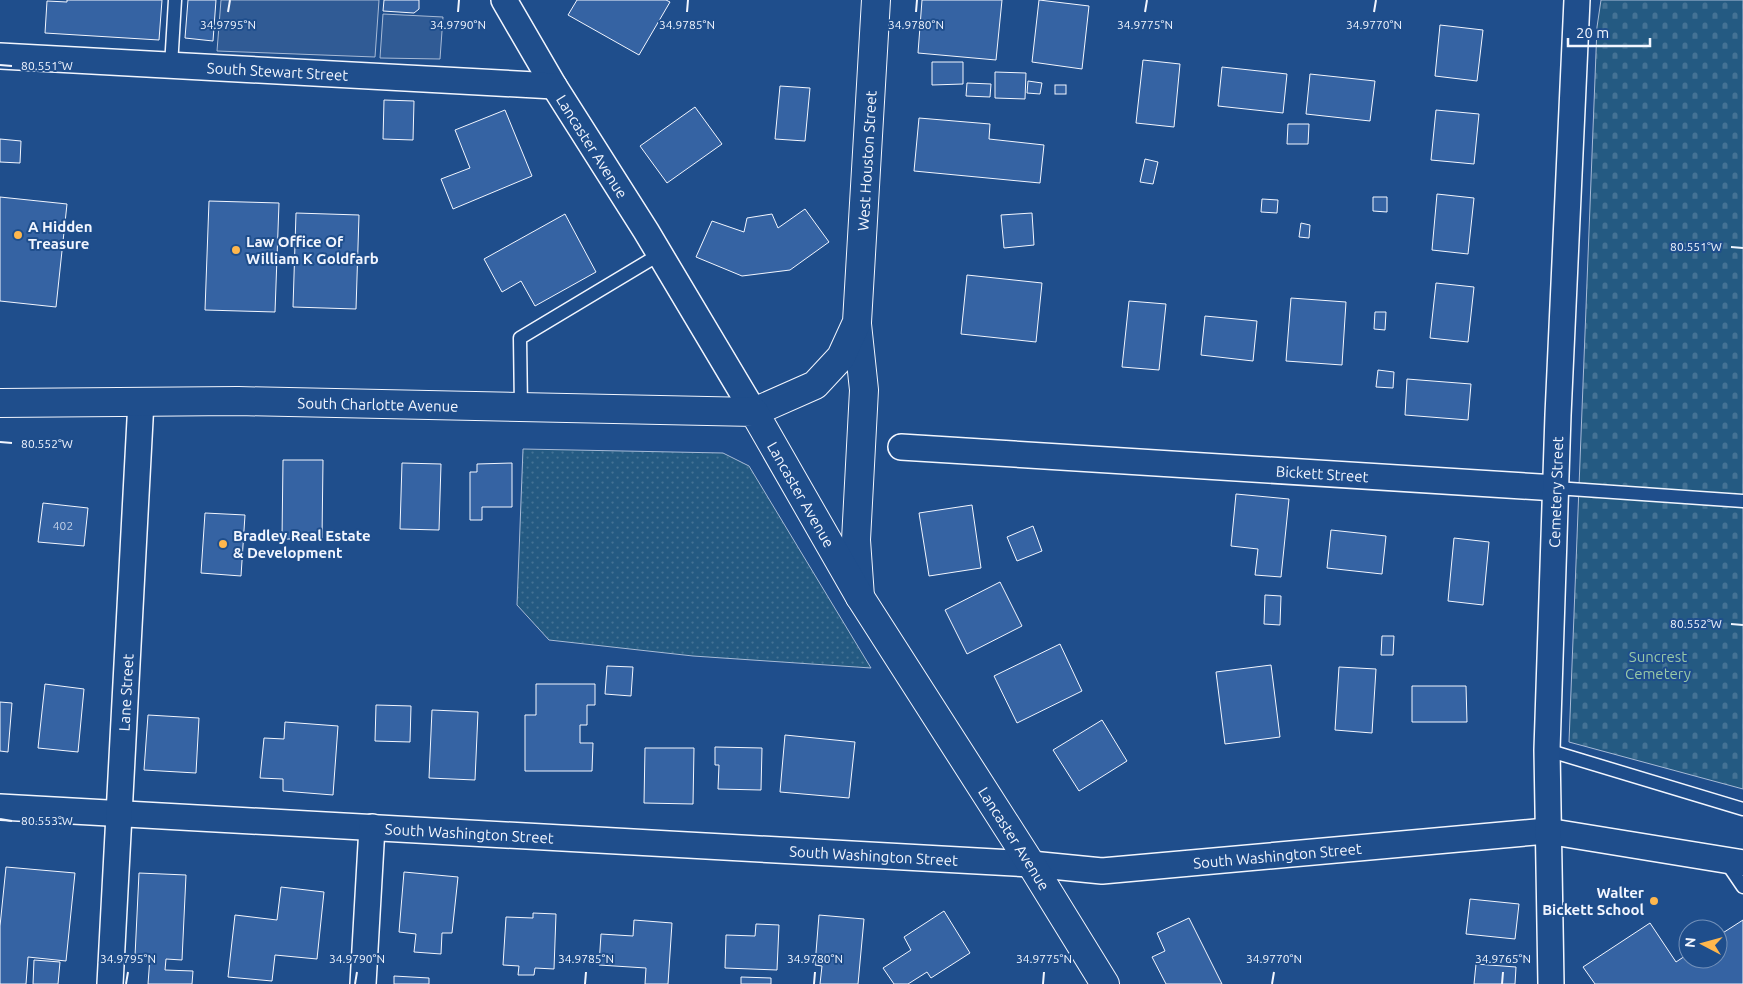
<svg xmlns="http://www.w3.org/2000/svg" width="1743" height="984" font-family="Ubuntu,sans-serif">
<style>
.cemetery{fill:url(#cemetery-stones);stroke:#a8bbd7}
.park{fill:url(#park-dots);stroke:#a8bbd7}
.parking{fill:#305b95;stroke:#a8bbd7}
.building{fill:#3563a3;stroke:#f2f6ff}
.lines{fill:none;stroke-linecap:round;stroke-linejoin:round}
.service-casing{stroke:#f2f6ff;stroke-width:15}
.minor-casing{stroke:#f2f6ff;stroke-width:28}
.tertiary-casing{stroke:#f2f6ff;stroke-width:30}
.secondary-casing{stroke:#f2f6ff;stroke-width:30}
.service{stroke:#1f4e8c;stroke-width:12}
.minor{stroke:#1f4e8c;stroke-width:25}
.tertiary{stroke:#1f4e8c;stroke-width:28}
.secondary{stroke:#1f4e8c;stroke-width:28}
.ticks{fill:none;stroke:#f2f6ff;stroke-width:2}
.poi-dot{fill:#ffb74d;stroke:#1f4e8c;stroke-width:2}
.labels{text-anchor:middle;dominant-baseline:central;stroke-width:4;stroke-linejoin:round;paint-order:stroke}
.number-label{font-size:12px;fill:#c3d1e8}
.street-label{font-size:15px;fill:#f2f6ff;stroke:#1f4e8c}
.poi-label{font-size:15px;font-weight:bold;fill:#f2f6ff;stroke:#1f4e8c;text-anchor:start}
.park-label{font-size:15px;fill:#97c8a6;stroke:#1f4e8c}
.ticks-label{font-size:12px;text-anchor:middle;fill:#f2f6ff;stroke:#1f4e8c;stroke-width:4;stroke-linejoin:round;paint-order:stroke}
</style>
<defs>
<pattern id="cemetery-stones" width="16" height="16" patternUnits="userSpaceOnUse" patternTransform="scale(1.25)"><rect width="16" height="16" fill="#245a82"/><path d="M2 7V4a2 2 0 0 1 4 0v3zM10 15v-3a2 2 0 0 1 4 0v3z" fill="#447295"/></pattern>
<pattern id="park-dots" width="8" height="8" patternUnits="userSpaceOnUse" patternTransform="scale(1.25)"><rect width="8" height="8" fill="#245a82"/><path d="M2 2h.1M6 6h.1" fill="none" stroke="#447295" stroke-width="1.8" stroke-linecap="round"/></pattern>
</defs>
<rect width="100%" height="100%" fill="#1f4e8c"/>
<!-- cemetery -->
<polygon class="cemetery" points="1601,0 1743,0 1743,789 1569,742 1597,27"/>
<!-- park -->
<polygon class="park" points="523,449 723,453 749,466 871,668 693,656 549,640 517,605"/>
<!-- parking -->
<g class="parking">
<polygon points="221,0 379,0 375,57 217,51"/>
<polygon points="383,14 443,17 440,59 380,58"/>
</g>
<!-- building -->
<g class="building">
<polygon points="67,0 162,0 159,40 45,33 47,1 67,2"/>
<polygon points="188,0 216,0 213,41 185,38"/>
<polygon points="384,0 419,0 419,9 414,13 383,11"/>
<polygon points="577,0 666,0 670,2 639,55 568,15"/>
<polygon points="922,0 1002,0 996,60 918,53"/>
<polygon points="1039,0 1089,6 1082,69 1032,62"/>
<polygon points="1440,25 1483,30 1477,81 1435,76"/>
<polygon points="1143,60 1180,64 1174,127 1136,123"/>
<polygon points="932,62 963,62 963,84 932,85"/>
<polygon points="1222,67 1287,74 1283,113 1218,106"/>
<polygon points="995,72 1026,73 1025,99 995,98"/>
<polygon points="1310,74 1375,81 1370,121 1306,114"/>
<polygon points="1028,81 1042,83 1040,94 1027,93"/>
<polygon points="967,83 991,84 990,97 966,96"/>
<rect x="1055" y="85" width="11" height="9"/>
<polygon points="780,86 810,88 805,141 775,139"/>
<polygon points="384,100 414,101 413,140 383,139"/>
<polygon points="695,107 722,144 667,183 640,146"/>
<polygon points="505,110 532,176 453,209 441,179 470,168 455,130"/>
<polygon points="1436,110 1479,114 1474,164 1431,160"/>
<polygon points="919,118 990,124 989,139 1044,145 1040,183 914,171"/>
<polygon points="1288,124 1309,124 1308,144 1287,144"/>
<polygon points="0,139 21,141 20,163 0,162"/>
<polygon points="1145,159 1158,162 1153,184 1140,182"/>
<polygon points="1437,194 1474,198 1468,254 1432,250"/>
<polygon points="0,197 67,204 56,307 0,301"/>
<polygon points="1373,197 1387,197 1387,212 1373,211"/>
<polygon points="1262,199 1278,200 1277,213 1261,212"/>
<polygon points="209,201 279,203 275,312 205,310"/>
<polygon points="805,209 829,242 790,270 742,276 696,257 712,221 744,232 747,218 772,214 778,228"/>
<polygon points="296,213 359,215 356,309 293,307"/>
<polygon points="1032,213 1034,245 1004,248 1001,215"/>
<polygon points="565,214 596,272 535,306 521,281 502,292 484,259"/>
<polygon points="1301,223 1310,225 1309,238 1299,237"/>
<polygon points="967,275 1042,283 1036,342 961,334"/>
<polygon points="1436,283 1474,287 1468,342 1430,338"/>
<polygon points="1291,298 1346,302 1342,365 1286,361"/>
<polygon points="1129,301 1166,304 1159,370 1122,367"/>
<polygon points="1375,312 1386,312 1385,330 1374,329"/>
<polygon points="1205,316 1257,321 1253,361 1201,355"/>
<polygon points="1378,370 1394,372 1393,388 1376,387"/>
<polygon points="1407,379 1471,384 1468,420 1405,415"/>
<polygon points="283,460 323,460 322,539 282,539"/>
<polygon points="402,463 441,464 439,530 400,529"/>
<polygon points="512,463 512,507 482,507 482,520 470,520 470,472 477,472 477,464"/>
<polygon points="1236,494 1289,499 1281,577 1255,575 1258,549 1231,546"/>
<polygon points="43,503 88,508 84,546 38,542"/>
<polygon points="972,505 981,568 929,576 919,513"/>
<polygon points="205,513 245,515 241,576 201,573"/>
<polygon points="1033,526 1042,551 1017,561 1007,537"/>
<polygon points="1331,530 1386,536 1382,574 1327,568"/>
<polygon points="1454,538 1489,542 1483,605 1448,601"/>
<polygon points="1000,582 1022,626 967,654 945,610"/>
<polygon points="1265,595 1281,596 1280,625 1264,624"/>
<polygon points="1382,636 1394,636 1393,655 1381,655"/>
<polygon points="1060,644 1082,691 1017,723 994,676"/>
<polygon points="1271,665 1280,737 1225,744 1216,672"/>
<polygon points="607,666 633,667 631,696 605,694"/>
<polygon points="1339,667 1376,669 1372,733 1335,730"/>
<polygon points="45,684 84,689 78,752 38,748"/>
<polygon points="536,684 595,684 595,705 587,705 587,725 580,725 580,743 593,743 592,771 525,771 525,715 536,715"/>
<polygon points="1412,686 1466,686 1467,722 1412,722"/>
<polygon points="0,702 12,703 8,752 0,751"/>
<polygon points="376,705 411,706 410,742 375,741"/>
<polygon points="432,710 478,712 475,780 429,778"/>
<polygon points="148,715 199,718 196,773 144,770"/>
<polygon points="1102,720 1127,761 1079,791 1053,750"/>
<polygon points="285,722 338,726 333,795 283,791 283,779 260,778 264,738 284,739"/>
<polygon points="785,735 855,742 849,798 780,792"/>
<polygon points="715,747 762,748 761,790 718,789 719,765 715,765"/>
<polygon points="645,748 694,748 693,804 644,803"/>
<polygon points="6,867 75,873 66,961 28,957 26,984 0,984 0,926"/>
<polygon points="404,872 458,877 452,933 442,933 441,954 414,952 416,934 399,932"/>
<polygon points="139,873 186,875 182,960 166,959 165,970 193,971 192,984 148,984 150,957 135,956"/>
<polygon points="281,887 324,892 317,959 275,955 272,981 228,977 235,915 277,920"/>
<polygon points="1470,899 1519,904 1515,939 1466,934"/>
<polygon points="944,911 970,953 931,978 927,972 908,984 894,984 883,968 911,950 904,937"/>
<polygon points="533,913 556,914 554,969 535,968 534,975 518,975 519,966 503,965 506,917 533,918"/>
<polygon points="819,915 864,919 858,984 820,984 822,966 815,965"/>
<polygon points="1189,918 1222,984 1166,984 1152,957 1165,951 1157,933"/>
<polygon points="634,920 672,923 668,984 645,984 646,968 599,965 601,934 633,936"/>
<polygon points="1743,920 1743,984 1595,984 1583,967 1650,923 1676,962 1688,954 1688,959 1718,959 1718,936"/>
<polygon points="756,924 779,925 777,970 725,968 726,935 755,936"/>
<polygon points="34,960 60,962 58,984 33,984"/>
<polygon points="1476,964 1516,967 1515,984 1474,984"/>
<polygon points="394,976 429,978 429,984 394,984"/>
<polygon points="741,977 771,978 771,984 741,984"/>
</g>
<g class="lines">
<defs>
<g id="service">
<polyline points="171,66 175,0"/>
<polyline points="521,409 520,338 660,254"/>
<polyline points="1556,488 1743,501"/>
<polyline points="1547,750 1743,809"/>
<polyline points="1726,862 1743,887"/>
</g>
<g id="minor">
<path id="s1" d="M504 0 554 86 646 231 754 412"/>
<path id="s2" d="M0 56 554 86"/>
<path id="s3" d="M901 447 1556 488"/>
<path id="s4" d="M0 807 1031 864 1102 871 1547 831 1743 863"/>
<path id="s5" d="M110 984 141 401"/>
<polyline points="363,984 372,827"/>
<path id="s6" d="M1551 984 1547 750 1558 415 1577 0"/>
</g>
<g id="tertiary">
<polyline points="857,324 864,390 856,540 860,597"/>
<path id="s7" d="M754 412 815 385 841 357 857 322 876 0"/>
</g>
<g id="secondary">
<path id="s8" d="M0 403 238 401 754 412 860 597 1031 864 1105 984"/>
</g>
</defs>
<!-- service casing -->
<use href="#service" class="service-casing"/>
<!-- minor casing -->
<use href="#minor" class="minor-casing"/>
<!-- tertiary casing -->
<use href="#tertiary" class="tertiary-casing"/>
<!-- secondary casing -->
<use href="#secondary" class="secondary-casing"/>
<!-- service -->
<use href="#service" class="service"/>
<!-- minor -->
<use href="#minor" class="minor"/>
<!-- tertiary -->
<use href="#tertiary" class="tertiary"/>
<!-- secondary -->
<use href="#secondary" class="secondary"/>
</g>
<!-- ticks -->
<path class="ticks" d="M228 12 230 0M458 12 459 0M687 12 688 0M916 12 917 0M1145 12 1147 0M1374 12 1376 0M0 65 12 66M1731 247 1743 248M0 442 12 443M1731 624 1743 625M0 819 12 821M126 984 128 972M355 984 357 972M585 984 586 972M814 984 815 972M1043 984 1044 972M1272 984 1274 972M1502 984 1503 972"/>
<!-- markers -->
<g class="poi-dot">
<circle cx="18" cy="235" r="5"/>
<circle cx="236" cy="250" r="5"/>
<circle cx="223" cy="544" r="5"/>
<circle cx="1654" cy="901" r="5"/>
</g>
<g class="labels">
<!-- number labels -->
<g class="number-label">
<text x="63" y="525">402</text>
</g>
<!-- street labels -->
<g class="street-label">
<text stroke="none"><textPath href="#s2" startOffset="278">South Stewart Street</textPath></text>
<text stroke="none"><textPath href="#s1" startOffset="171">Lancaster Avenue</textPath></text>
<text stroke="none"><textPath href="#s7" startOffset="305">West Houston Street</textPath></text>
<text stroke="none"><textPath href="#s8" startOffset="378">South Charlotte Avenue</textPath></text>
<text stroke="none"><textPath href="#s3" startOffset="422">Bickett Street</textPath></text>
<text stroke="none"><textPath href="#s6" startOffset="492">Cemetery Street</textPath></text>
<text stroke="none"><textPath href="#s8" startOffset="849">Lancaster Avenue</textPath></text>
<text stroke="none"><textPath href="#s5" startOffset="292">Lane Street</textPath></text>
<text stroke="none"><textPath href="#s4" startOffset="470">South Washington Street</textPath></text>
<text stroke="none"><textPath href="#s8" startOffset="1254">Lancaster Avenue</textPath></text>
<text stroke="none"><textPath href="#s4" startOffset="875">South Washington Street</textPath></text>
<text stroke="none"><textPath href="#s4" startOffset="1280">South Washington Street</textPath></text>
</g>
<!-- poi labels -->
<g class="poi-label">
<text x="28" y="226">A Hidden<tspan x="28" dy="17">Treasure</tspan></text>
<text x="246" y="241">Law Office Of<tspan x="246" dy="17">William K Goldfarb</tspan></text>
<text x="233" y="535">Bradley Real Estate<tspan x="233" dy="17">&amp; Development</tspan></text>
<text x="1644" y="892" text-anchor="end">Walter<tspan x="1644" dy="17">Bickett School</tspan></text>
</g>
<!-- park labels -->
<g class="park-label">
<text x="1658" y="656">Suncrest<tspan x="1658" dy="17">Cemetery</tspan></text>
</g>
</g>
<g class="ticks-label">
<text x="228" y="29">34.9795°N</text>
<text x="458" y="29">34.9790°N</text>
<text x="687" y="29">34.9785°N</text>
<text x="916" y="29">34.9780°N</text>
<text x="1145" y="29">34.9775°N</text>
<text x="1374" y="29">34.9770°N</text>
<text x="47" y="70">80.551°W</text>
<text x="1696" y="251">80.551°W</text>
<text x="47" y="448">80.552°W</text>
<text x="1696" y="628">80.552°W</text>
<text x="47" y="825">80.553°W</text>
<text x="128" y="963">34.9795°N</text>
<text x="357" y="963">34.9790°N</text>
<text x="586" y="963">34.9785°N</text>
<text x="815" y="963">34.9780°N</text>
<text x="1044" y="963">34.9775°N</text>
<text x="1274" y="963">34.9770°N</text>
<text x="1503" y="963">34.9765°N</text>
</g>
<!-- north arrow -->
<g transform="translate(1703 944) rotate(276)"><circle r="24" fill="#1f4e8c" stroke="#7391ba"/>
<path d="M0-4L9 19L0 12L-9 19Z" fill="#ffb74d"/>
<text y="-8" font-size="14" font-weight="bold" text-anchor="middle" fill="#f2f6ff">N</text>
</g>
<!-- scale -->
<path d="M1568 38v8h82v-8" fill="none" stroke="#f2f6ff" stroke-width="2.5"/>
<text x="1576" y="38" font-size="15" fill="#f2f6ff" stroke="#1f4e8c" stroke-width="4" paint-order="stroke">20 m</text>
</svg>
